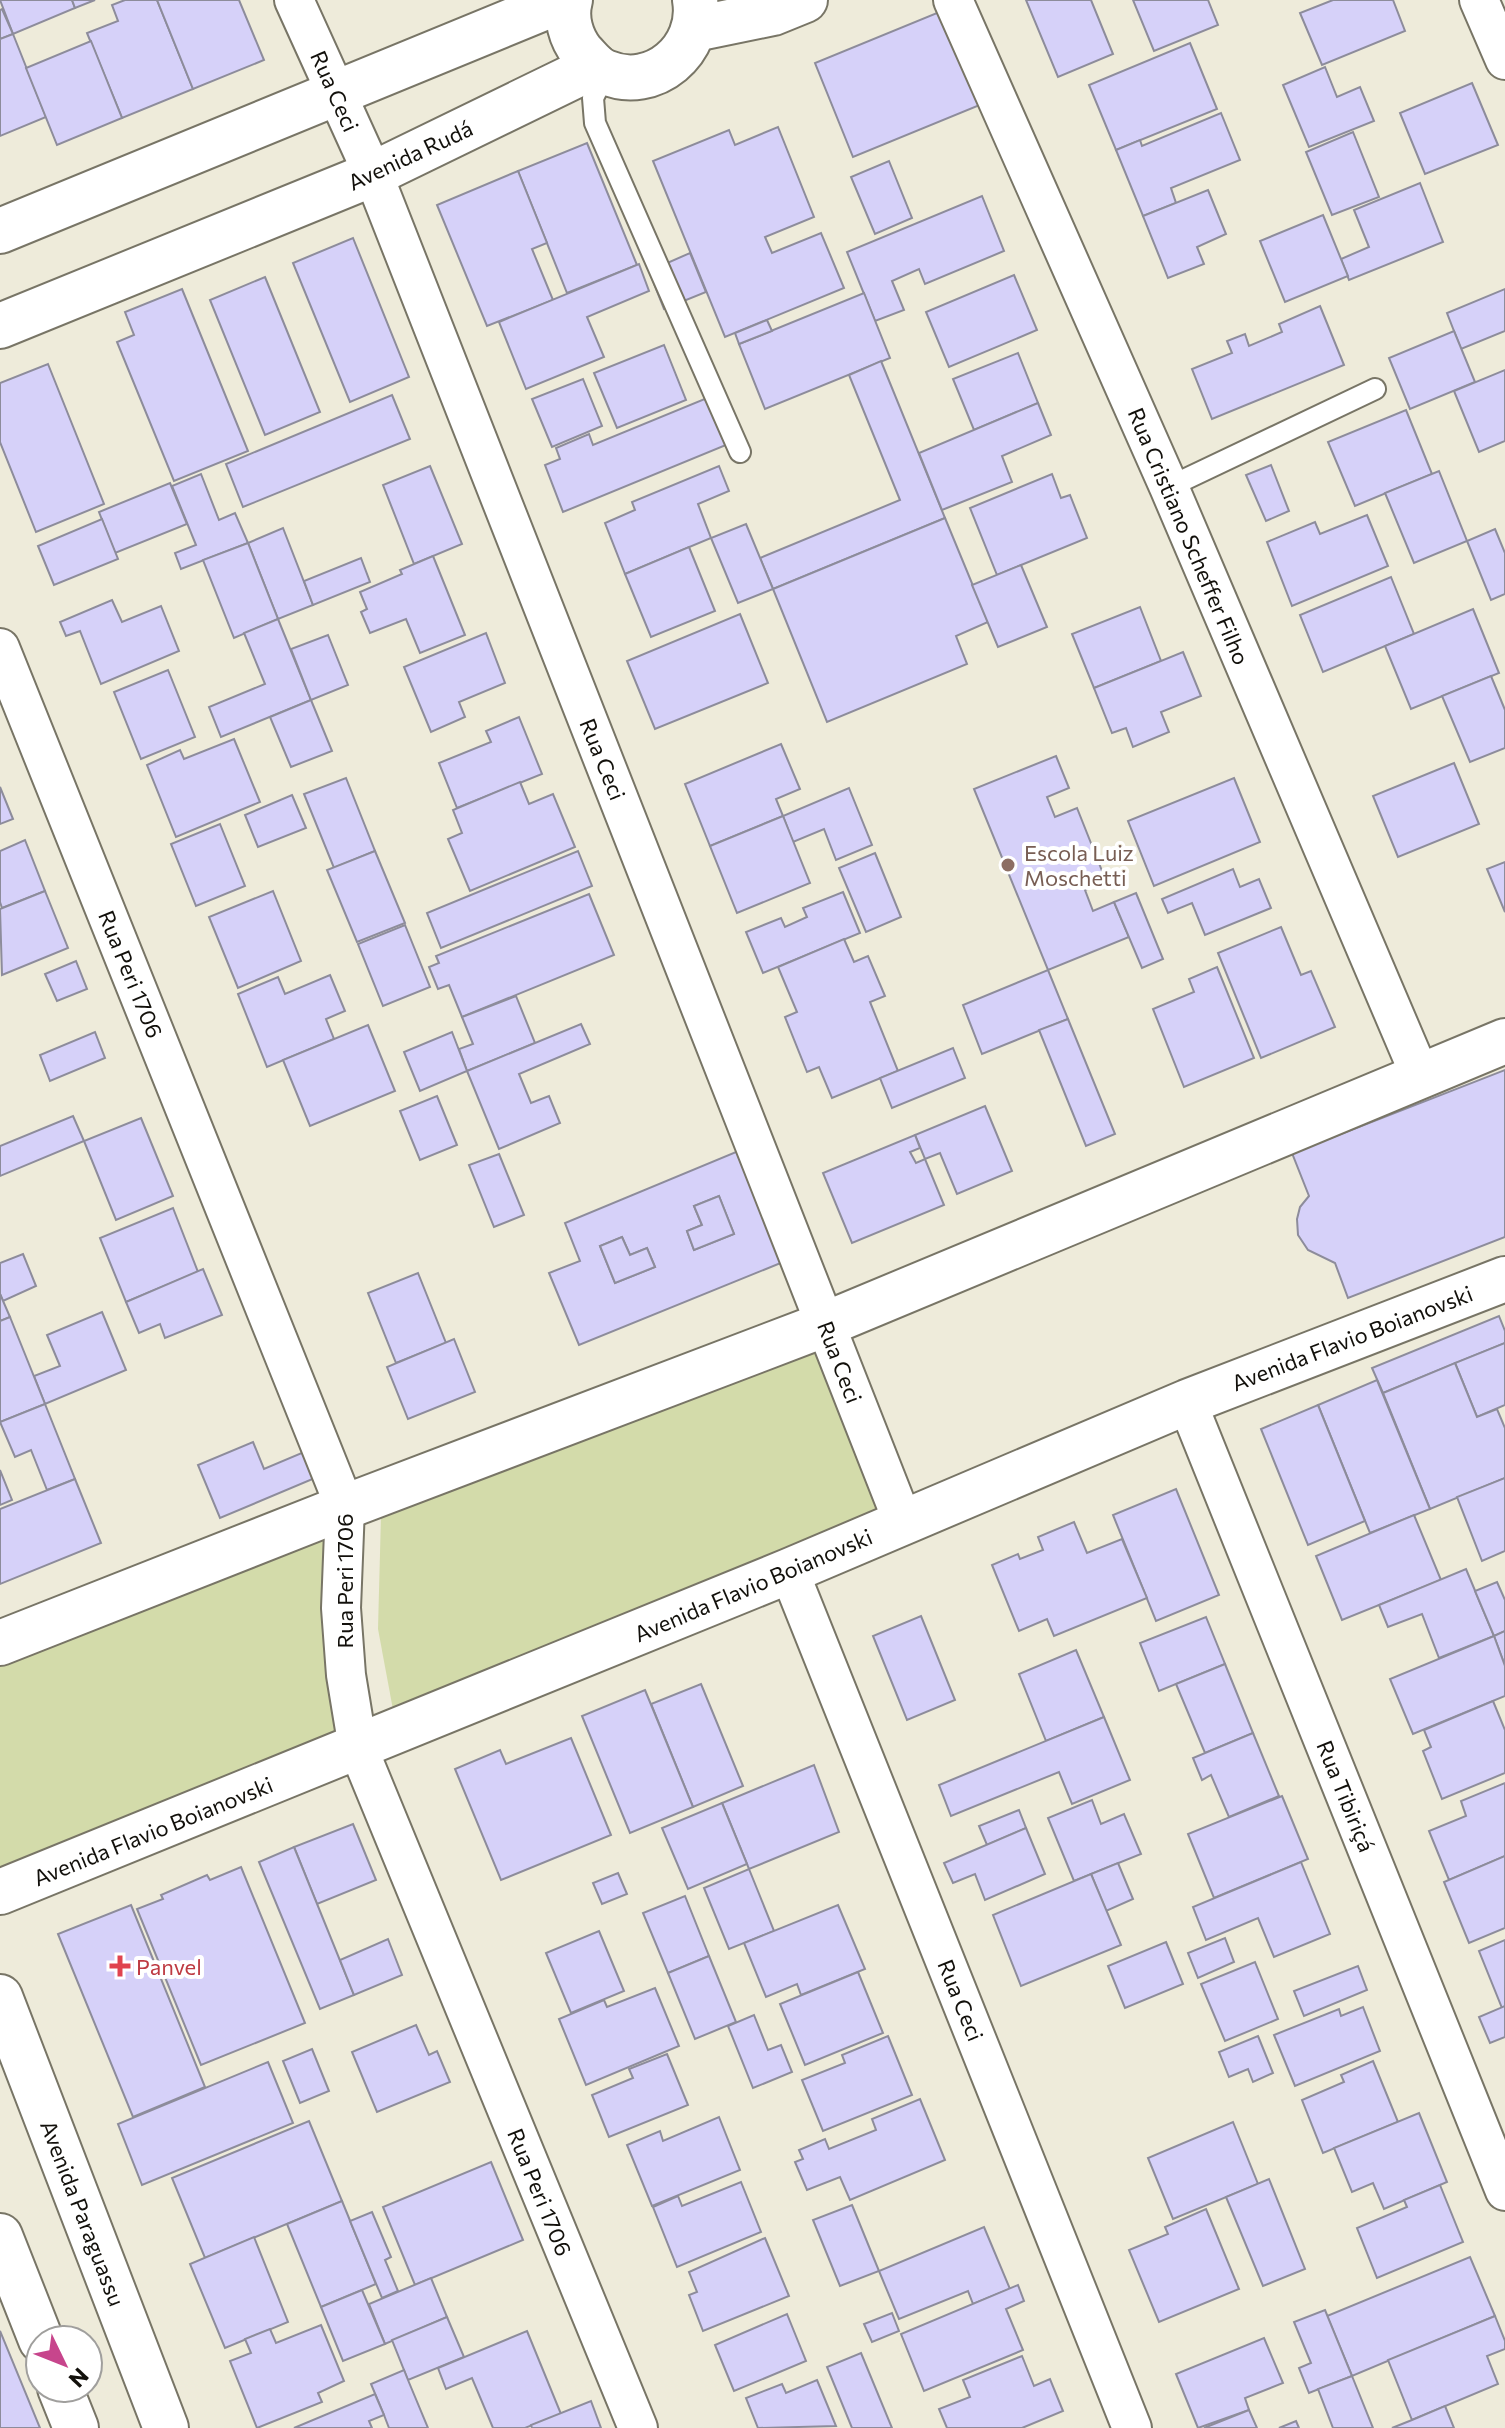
<svg xmlns="http://www.w3.org/2000/svg" width="1505" height="2428" font-family="Commissioner,sans-serif">
<style>
.green{fill:#d3dbaa}
.building{fill:#d6d1f9;stroke:#8d8c9b;stroke-width:2;fill-rule:evenodd}
.lines{fill:none;stroke-linecap:round;stroke-linejoin:round}
.service-casing{stroke:#787566;stroke-width:24}
.minor-casing{stroke:#787566;stroke-width:42}
.tertiary-casing{stroke:#787566;stroke-width:48}
.secondary-casing{stroke:#787566;stroke-width:48}
.service{stroke:#fff;stroke-width:20}
.minor{stroke:#fff;stroke-width:38}
.tertiary{stroke:#fff;stroke-width:44}
.secondary{stroke:#fff;stroke-width:44}
.education-dot{fill:#8d6e63;stroke:#fff;stroke-width:3}
.health-dot{fill:#e0444e;stroke:#fff;stroke-width:3}
.labels{text-anchor:middle;dominant-baseline:central;stroke-width:8;stroke-linejoin:round;paint-order:stroke}
.street-label{font-size:22px;fill:#12100b;stroke:#fff}
.education-label{font-size:22px;fill:#785e54;stroke:#fff;text-anchor:start}
.health-label{font-size:22px;fill:#be3a42;stroke:#fff;text-anchor:start}
</style>
<rect width="100%" height="100%" fill="#eeebda"/>
<!-- green -->
<g class="green">
<polygon points="819,1334 887,1510 394,1715 378,1629 381,1516"/>
<polygon points="333,1532 353,1732 0,1872 0,1667"/>
</g>
<!-- building -->
<g class="building">
<polygon points="0,0 72,0 75,8 13,34"/>
<polygon points="72,0 95,0 75,8"/>
<polygon points="125,0 157,0 193,89 122,118 87,33 118,21 112,5"/>
<polygon points="157,0 239,0 264,60 193,89"/>
<polygon points="1026,0 1091,0 1113,54 1058,77"/>
<polygon points="1133,0 1208,0 1218,25 1154,51"/>
<polygon points="1333,0 1393,0 1405,31 1322,65 1300,13"/>
<polygon points="954,6 992,100 853,157 815,63"/>
<polygon points="2,9 13,34 0,39 0,10"/>
<polygon points="13,34 46,117 0,136 0,39"/>
<polygon points="91,41 122,118 57,145 26,68"/>
<polygon points="1190,43 1217,109 1116,150 1089,85"/>
<polygon points="1325,67 1337,97 1360,87 1374,121 1309,147 1283,85"/>
<polygon points="1472,83 1498,145 1425,174 1400,113"/>
<polygon points="1221,113 1240,160 1171,188 1176,203 1143,216 1116,150 1140,140 1142,146"/>
<polygon points="778,127 814,217 765,237 772,253 821,233 844,288 725,337 653,161 729,130 735,145"/>
<polygon points="1353,132 1379,197 1332,215 1306,152"/>
<polygon points="587,143 637,265 567,293 518,171"/>
<polygon points="889,161 912,218 875,234 851,177"/>
<polygon points="518,171 547,243 532,249 553,300 487,326 437,205"/>
<polygon points="1420,183 1443,242 1349,280 1341,259 1369,247 1354,210"/>
<polygon points="1208,190 1226,234 1197,247 1204,264 1168,278 1143,216"/>
<polygon points="982,196 1004,251 925,284 919,269 892,281 904,310 875,321 847,252"/>
<polygon points="1323,215 1348,276 1285,302 1260,241"/>
<polygon points="353,238 409,377 350,402 293,263"/>
<polygon points="690,253 706,292 664,309 649,271"/>
<polygon points="639,264 649,291 587,317 604,357 526,389 499,322"/>
<polygon points="1014,275 1037,330 949,367 926,312"/>
<polygon points="265,277 320,412 265,435 210,300"/>
<polygon points="182,289 248,451 174,481 117,342 134,335 125,312"/>
<polygon points="1505,289 1505,331 1461,349 1447,313"/>
<polygon points="864,293 890,358 765,409 739,344"/>
<polygon points="1320,306 1344,365 1212,419 1192,369 1232,353 1227,341 1245,334 1249,346 1282,332 1279,324"/>
<polygon points="767,320 772,331 739,344 735,333"/>
<polygon points="1454,331 1475,382 1410,409 1389,358"/>
<polygon points="664,345 686,400 617,428 594,373"/>
<polygon points="1018,353 1038,403 974,430 953,379"/>
<polygon points="881,361 945,518 773,589 760,558 900,500 849,375"/>
<polygon points="48,364 104,504 36,532 0,442 0,383"/>
<polygon points="1505,370 1505,441 1479,452 1454,391"/>
<polygon points="583,379 602,426 552,447 532,399"/>
<polygon points="392,395 410,439 243,507 226,464"/>
<polygon points="707,398 726,445 563,512 545,465 560,459 556,448 589,434 593,445"/>
<polygon points="1038,403 1051,435 1002,456 1012,482 942,510 919,453"/>
<polygon points="1406,410 1432,474 1355,506 1328,442"/>
<polygon points="1271,465 1289,511 1266,521 1246,475"/>
<polygon points="430,466 462,544 414,564 383,485"/>
<polygon points="719,466 729,491 698,504 711,538 625,574 605,523 635,510 632,502"/>
<polygon points="1439,471 1467,541 1414,563 1385,493"/>
<polygon points="201,474 219,520 235,513 248,543 181,569 175,553 196,545 172,486"/>
<polygon points="1052,474 1061,498 1070,495 1087,538 997,575 970,508"/>
<polygon points="170,483 187,524 115,553 99,512"/>
<polygon points="1367,515 1388,566 1292,606 1267,542 1315,522 1320,534"/>
<polygon points="945,518 988,622 956,636 967,664 827,722 773,589"/>
<polygon points="102,519 118,559 54,585 38,546"/>
<polygon points="746,524 773,589 738,603 711,538"/>
<polygon points="283,528 313,605 278,619 248,543"/>
<polygon points="1495,529 1505,553 1505,594 1491,600 1467,541"/>
<polygon points="248,543 278,619 234,638 203,560"/>
<polygon points="689,547 715,611 651,637 625,574"/>
<polygon points="433,556 465,635 420,653 406,619 370,633 361,612 367,609 360,592 402,574 400,570"/>
<polygon points="361,558 370,582 313,605 304,581"/>
<polygon points="1021,565 1047,627 998,647 972,585"/>
<polygon points="1391,577 1414,634 1323,672 1300,615"/>
<polygon points="112,600 122,622 161,606 179,651 101,684 80,631 66,636 60,622"/>
<polygon points="1140,607 1161,661 1094,688 1072,634"/>
<polygon points="1473,609 1499,673 1411,709 1385,646"/>
<polygon points="740,614 768,683 655,729 627,661"/>
<polygon points="278,619 311,700 221,737 209,707 265,684 244,633"/>
<polygon points="486,633 505,683 459,702 465,717 431,732 404,667"/>
<polygon points="328,635 348,685 311,700 291,649"/>
<polygon points="1183,652 1201,696 1161,712 1169,732 1133,747 1126,728 1112,733 1094,688"/>
<polygon points="168,670 195,737 141,759 114,692"/>
<polygon points="1491,676 1505,710 1505,748 1470,762 1442,696"/>
<polygon points="311,700 332,751 291,767 270,717"/>
<polygon points="519,717 542,774 457,808 439,763 491,742 486,731"/>
<polygon points="234,739 260,802 176,837 147,765 180,750 184,759"/>
<polygon points="781,744 800,789 776,799 783,816 710,846 685,784"/>
<polygon points="1056,756 1069,788 1047,797 1055,817 1077,808 1106,881 1085,890 1093,911 1114,902 1129,937 1048,970 974,789"/>
<polygon points="1454,763 1479,824 1398,857 1373,796"/>
<polygon points="346,778 375,851 334,868 304,794"/>
<polygon points="1234,778 1260,842 1154,886 1128,821"/>
<polygon points="520,782 529,804 553,794 575,847 470,891 448,839 462,833 453,810"/>
<polygon points="0,787 13,819 0,824"/>
<polygon points="849,788 872,845 836,860 824,829 793,842 783,816"/>
<polygon points="292,795 306,828 258,847 245,815"/>
<polygon points="783,816 810,883 737,913 710,846"/>
<polygon points="220,824 245,886 196,906 171,844"/>
<polygon points="25,840 45,891 2,908 0,902 0,851"/>
<polygon points="375,851 405,923 357,942 327,870"/>
<polygon points="578,851 592,886 441,948 427,913"/>
<polygon points="875,853 901,917 866,932 839,868"/>
<polygon points="1505,862 1505,912 1487,869"/>
<polygon points="1233,869 1240,887 1259,879 1271,908 1205,935 1192,903 1168,913 1162,899"/>
<polygon points="45,891 68,948 2,975 0,909"/>
<polygon points="273,891 301,961 238,988 209,917"/>
<polygon points="843,892 860,933 763,973 746,932 781,918 785,927 807,917 803,908"/>
<polygon points="1136,893 1163,959 1142,968 1114,902"/>
<polygon points="589,894 614,955 462,1017 449,985 438,989 429,967 439,963 436,956"/>
<polygon points="405,925 430,987 383,1006 358,944"/>
<polygon points="1281,927 1301,975 1311,971 1335,1027 1261,1058 1218,953"/>
<polygon points="844,939 854,962 868,956 885,996 870,1002 898,1071 832,1098 819,1067 807,1072 785,1017 797,1012 778,967"/>
<polygon points="76,961 87,989 57,1001 45,974"/>
<polygon points="1217,967 1254,1058 1184,1087 1153,1009 1194,992 1189,979"/>
<polygon points="1048,970 1068,1019 982,1054 963,1005"/>
<polygon points="330,975 345,1011 326,1019 334,1039 267,1067 238,994 278,977 285,994"/>
<polygon points="516,996 535,1043 467,1071 459,1049 473,1044 462,1017"/>
<polygon points="1068,1019 1115,1134 1086,1146 1039,1030"/>
<polygon points="581,1024 590,1044 519,1074 531,1103 549,1096 560,1123 499,1149 467,1071"/>
<polygon points="368,1025 395,1091 310,1126 283,1060"/>
<polygon points="95,1032 105,1058 50,1081 40,1055"/>
<polygon points="452,1032 467,1071 420,1091 404,1052"/>
<polygon points="953,1048 965,1078 892,1108 880,1078"/>
<polygon points="1505,1070 1505,1237 1348,1298 1335,1263 1308,1250 1298,1235 1297,1219 1300,1207 1309,1196 1292,1153"/>
<polygon points="437,1096 457,1145 420,1160 400,1111"/>
<polygon points="985,1106 1012,1171 957,1194 940,1153 925,1159 915,1135"/>
<polygon points="73,1116 84,1141 0,1176 0,1146"/>
<polygon points="141,1118 173,1196 116,1220 84,1141"/>
<polygon points="915,1135 920,1148 910,1152 916,1163 925,1159 944,1205 852,1243 823,1173"/>
<path d="M748 1147 793 1258 579 1345 549 1273 580 1261 565 1223ZM719 1196 734 1234 694 1250 687 1231 702 1225 694 1206ZM622 1237 630 1255 647 1248 655 1267 615 1283 600 1246Z"/>
<polygon points="499,1154 524,1215 494,1227 469,1165"/>
<polygon points="719,1196 734,1234 694,1250 687,1231 702,1225 694,1206"/>
<polygon points="173,1208 198,1272 126,1302 100,1238"/>
<polygon points="622,1237 630,1255 647,1248 655,1267 615,1283 600,1246"/>
<polygon points="23,1254 36,1286 3,1301 0,1294 0,1263"/>
<polygon points="203,1269 222,1315 165,1338 160,1324 139,1333 126,1302"/>
<polygon points="418,1273 446,1343 396,1363 368,1293"/>
<polygon points="0,1294 10,1317 0,1321"/>
<polygon points="102,1312 126,1370 45,1404 34,1376 60,1366 47,1335"/>
<polygon points="1499,1316 1505,1331 1505,1343 1383,1393 1372,1368"/>
<polygon points="10,1317 45,1404 0,1422 0,1321"/>
<polygon points="454,1339 475,1392 408,1419 387,1367"/>
<polygon points="1505,1343 1505,1405 1477,1417 1455,1363"/>
<polygon points="1455,1363 1477,1417 1497,1409 1505,1428 1505,1478 1430,1509 1383,1393"/>
<polygon points="1377,1380 1430,1509 1370,1533 1318,1405"/>
<polygon points="45,1404 75,1479 47,1490 31,1450 15,1457 0,1422"/>
<polygon points="1318,1405 1365,1521 1308,1545 1261,1429"/>
<polygon points="253,1442 264,1469 304,1452 315,1478 220,1518 198,1465"/>
<polygon points="0,1470 12,1500 0,1505"/>
<polygon points="1505,1478 1505,1551 1482,1561 1457,1497"/>
<polygon points="75,1479 101,1543 0,1584 0,1509"/>
<polygon points="1176,1489 1219,1595 1156,1621 1113,1515"/>
<polygon points="1414,1515 1441,1580 1342,1620 1316,1556"/>
<polygon points="1074,1522 1087,1553 1122,1539 1147,1598 1054,1636 1047,1619 1019,1631 992,1565 1018,1554 1020,1559 1043,1550 1038,1537"/>
<polygon points="1466,1569 1494,1636 1439,1658 1422,1614 1388,1627 1379,1605"/>
<polygon points="1497,1582 1505,1600 1505,1631 1494,1636 1475,1591"/>
<polygon points="921,1616 955,1700 907,1720 873,1636"/>
<polygon points="1206,1617 1225,1664 1159,1691 1140,1643"/>
<polygon points="1505,1631 1505,1666 1494,1636"/>
<polygon points="1494,1636 1505,1666 1505,1696 1413,1734 1390,1679"/>
<polygon points="1076,1650 1104,1717 1046,1741 1019,1674"/>
<polygon points="1225,1664 1253,1733 1205,1753 1176,1684"/>
<polygon points="701,1684 743,1786 693,1807 651,1704"/>
<polygon points="645,1690 693,1807 630,1833 582,1716"/>
<polygon points="1493,1701 1505,1730 1505,1773 1442,1799 1423,1751 1431,1747 1424,1730"/>
<polygon points="1104,1717 1130,1780 1072,1804 1059,1772 951,1816 939,1785"/>
<polygon points="1253,1733 1279,1796 1229,1817 1211,1775 1202,1780 1193,1758"/>
<polygon points="571,1738 611,1835 501,1880 455,1769 500,1750 506,1764"/>
<polygon points="814,1765 839,1832 749,1869 722,1803"/>
<polygon points="1505,1783 1505,1856 1449,1880 1429,1831 1466,1816 1461,1801"/>
<polygon points="1282,1796 1308,1859 1214,1898 1188,1834"/>
<polygon points="1092,1800 1101,1824 1124,1814 1141,1854 1074,1881 1048,1818"/>
<polygon points="722,1803 747,1864 688,1889 662,1828"/>
<polygon points="1019,1810 1026,1828 987,1845 979,1826"/>
<polygon points="353,1824 376,1880 317,1904 294,1847"/>
<polygon points="1026,1828 1045,1874 985,1900 975,1874 953,1883 944,1863"/>
<polygon points="294,1847 354,1995 320,2009 259,1862"/>
<polygon points="1505,1856 1505,1928 1469,1943 1444,1882"/>
<polygon points="1301,1862 1330,1934 1274,1957 1258,1918 1206,1940 1193,1907"/>
<polygon points="1118,1863 1133,1899 1106,1911 1091,1874"/>
<polygon points="241,1867 305,2023 201,2065 137,1909 163,1899 161,1895 207,1875 210,1880"/>
<polygon points="749,1869 774,1931 729,1949 704,1888"/>
<polygon points="618,1873 627,1894 602,1904 593,1883"/>
<polygon points="1091,1874 1121,1945 1021,1986 993,1915"/>
<polygon points="685,1896 709,1956 668,1973 643,1913"/>
<polygon points="131,1905 205,2087 133,2117 58,1934"/>
<polygon points="838,1905 865,1969 801,1995 797,1984 766,1997 744,1943"/>
<polygon points="599,1931 624,1991 571,2013 546,1953"/>
<polygon points="1225,1938 1234,1962 1198,1978 1188,1953"/>
<polygon points="388,1939 402,1975 354,1995 340,1960"/>
<polygon points="1505,1940 1505,2006 1502,2008 1479,1951"/>
<polygon points="1166,1942 1183,1984 1125,2008 1108,1966"/>
<polygon points="709,1956 736,2022 695,2039 668,1973"/>
<polygon points="1255,1962 1278,2019 1225,2041 1201,1984"/>
<polygon points="1358,1966 1367,1990 1304,2016 1294,1991"/>
<polygon points="858,1972 883,2033 805,2065 780,2004"/>
<polygon points="655,1988 679,2046 586,2085 559,2019 604,2000 607,2007"/>
<polygon points="1505,2006 1505,2037 1490,2043 1479,2017"/>
<polygon points="1363,2007 1380,2051 1295,2086 1274,2035 1339,2009 1341,2016"/>
<polygon points="754,2015 768,2050 781,2045 792,2072 753,2088 728,2026"/>
<polygon points="416,2025 429,2055 437,2051 450,2082 377,2112 352,2052"/>
<polygon points="888,2036 912,2095 823,2131 802,2080 845,2063 842,2055"/>
<polygon points="1258,2036 1273,2073 1253,2082 1248,2069 1229,2077 1219,2052"/>
<polygon points="312,2049 329,2091 300,2103 283,2061"/>
<polygon points="667,2054 688,2105 609,2137 592,2095 633,2078 629,2069"/>
<polygon points="1373,2061 1398,2122 1323,2153 1302,2100 1344,2082 1341,2075"/>
<polygon points="268,2062 293,2123 142,2185 118,2124"/>
<polygon points="920,2099 945,2160 850,2200 840,2177 807,2190 795,2162 803,2159 799,2150 825,2139 829,2149 876,2130 872,2119"/>
<polygon points="1419,2113 1447,2182 1384,2209 1373,2183 1352,2192 1334,2148"/>
<polygon points="719,2117 740,2170 652,2206 627,2145 660,2131 663,2141"/>
<polygon points="309,2121 342,2201 205,2258 172,2178"/>
<polygon points="1233,2122 1258,2184 1173,2219 1148,2158"/>
<polygon points="491,2162 523,2240 415,2285 383,2207"/>
<polygon points="1269,2179 1305,2269 1263,2286 1226,2197"/>
<polygon points="741,2182 761,2232 677,2267 653,2207 678,2196 682,2206"/>
<polygon points="1440,2185 1463,2242 1377,2278 1357,2228 1407,2207 1404,2200"/>
<polygon points="342,2201 376,2284 321,2307 287,2224"/>
<polygon points="852,2205 879,2271 840,2286 813,2220"/>
<polygon points="1206,2209 1239,2289 1159,2322 1129,2250 1168,2234 1165,2227"/>
<polygon points="372,2212 391,2257 385,2260 398,2291 382,2298 350,2221"/>
<polygon points="984,2227 1010,2289 973,2304 968,2291 899,2319 879,2271"/>
<polygon points="254,2237 288,2322 225,2348 190,2264"/>
<polygon points="765,2238 789,2296 703,2331 689,2295 697,2292 689,2272"/>
<polygon points="1470,2257 1495,2316 1352,2376 1327,2316"/>
<polygon points="431,2278 447,2317 385,2344 369,2304"/>
<polygon points="1018,2285 1024,2301 1006,2309 1023,2350 924,2391 901,2334"/>
<polygon points="362,2290 385,2344 343,2361 321,2307"/>
<polygon points="1325,2310 1352,2376 1309,2393 1299,2368 1311,2363 1294,2322"/>
<polygon points="892,2313 899,2331 872,2342 864,2324"/>
<polygon points="787,2314 806,2361 734,2391 715,2345"/>
<polygon points="1495,2316 1505,2341 1505,2349 1487,2356 1498,2384 1412,2420 1388,2360"/>
<polygon points="447,2317 464,2357 408,2380 392,2340"/>
<polygon points="321,2325 344,2381 318,2393 322,2402 257,2428 230,2361 251,2353 245,2339 270,2329 276,2343"/>
<polygon points="0,2331 40,2428 0,2428"/>
<polygon points="527,2331 561,2414 525,2428 493,2428 472,2378 446,2389 438,2368"/>
<polygon points="1264,2338 1283,2383 1245,2398 1249,2410 1198,2428 1176,2374"/>
<polygon points="861,2353 892,2428 852,2428 827,2367"/>
<polygon points="1022,2356 1034,2386 1050,2379 1063,2411 1022,2428 947,2428 939,2409 970,2397 963,2380"/>
<polygon points="404,2370 408,2380 428,2428 389,2428 384,2415 371,2384"/>
<polygon points="1352,2376 1373,2428 1333,2428 1318,2389"/>
<polygon points="817,2380 836,2426 758,2428 746,2398 782,2384 786,2393"/>
<polygon points="375,2394 384,2415 369,2421 372,2428 294,2428"/>
<polygon points="591,2401 601,2428 532,2428 531,2425"/>
<polygon points="1445,2406 1454,2428 1392,2428 1412,2420"/>
<polygon points="1249,2410 1257,2428 1204,2428"/>
<polygon points="1296,2421 1299,2428 1279,2428"/>
</g>
<g class="lines">
<defs>
<g id="service">
<polyline points="605,73 593,98 595,123 740,452"/>
<polyline points="1169,487 1375,389"/>
</g>
<g id="minor">
<polyline points="294,0 373,174 903,1522"/>
<polyline points="953,0 1169,487 1420,1075"/>
<polyline points="1479,0 1505,60"/>
<polyline points="0,648 345,1507 341,1608 346,1675 358,1748 638,2428"/>
<polyline points="1187,1402 1505,2191"/>
<polyline points="789,1571 1132,2428"/>
</g>
<g id="tertiary">
<polyline points="695,29 773,13 805,0"/>
<polyline points="0,1643 345,1507 826,1324 1505,1041"/>
<polyline points="0,1892 789,1571 1187,1402 1505,1279"/>
</g>
<g id="secondary">
<path d="M570 0C565 18 571 38 582 52 589 59 595 68 605 72 654 93 703 49 695 0"/>
<polyline points="0,231 563,0"/>
<polyline points="0,326 373,174 595,66"/>
<polyline points="0,1997 166,2428"/>
<polyline points="0,2236 41,2340"/>
<polyline points="60,2388 76,2428"/>
</g>
</defs>
<!-- service casing -->
<use href="#service" class="service-casing"/>
<!-- minor casing -->
<use href="#minor" class="minor-casing"/>
<!-- tertiary casing -->
<use href="#tertiary" class="tertiary-casing"/>
<!-- secondary casing -->
<use href="#secondary" class="secondary-casing"/>
<!-- service -->
<use href="#service" class="service"/>
<!-- minor -->
<use href="#minor" class="minor"/>
<!-- tertiary -->
<use href="#tertiary" class="tertiary"/>
<!-- secondary -->
<use href="#secondary" class="secondary"/>
</g>
<!-- markers -->
<circle class="education-dot" cx="1008" cy="865" r="8"/>
<path class="health-dot" d="M116 1954h8v8h8v8h-8v8h-8v-8h-8v-8h8z"/>
<g class="labels">
<!-- street labels -->
<g class="street-label">
<text transform="translate(335 91) rotate(66)">Rua Ceci</text>
<text transform="translate(410 155) rotate(-25)">Avenida Rudá</text>
<text transform="translate(1189 536) rotate(67)">Rua Cristiano Scheffer Filho</text>
<text transform="translate(603 759) rotate(68)">Rua Ceci</text>
<text transform="translate(131 974) rotate(68)">Rua Peri 1706</text>
<text transform="translate(1352 1338) rotate(-21)">Avenida Flavio Boianovski</text>
<text transform="translate(840 1362) rotate(69)">Rua Ceci</text>
<text transform="translate(344 1581) rotate(-90)">Rua Peri 1706</text>
<text transform="translate(753 1585) rotate(-23)">Avenida Flavio Boianovski</text>
<text transform="translate(1346 1796) rotate(68)">Rua Tibiriçá</text>
<text transform="translate(153 1831) rotate(-22)">Avenida Flavio Boianovski</text>
<text transform="translate(961 2000) rotate(68)">Rua Ceci</text>
<text transform="translate(540 2192) rotate(68)">Rua Peri 1706</text>
<text transform="translate(83 2213) rotate(69)">Avenida Paraguassu</text>
</g>
<!-- education labels -->
<g class="education-label">
<text x="1024" y="852">Escola Luiz<tspan x="1024" dy="25">Moschetti</tspan></text>
</g>
<!-- health labels -->
<g class="health-label">
<text x="136" y="1966">Panvel</text>
</g>
</g>
<!-- north arrow -->
<g transform="translate(64 2364) rotate(133)"><circle r="38" fill="#ffffff" stroke="#a09f9d" stroke-width="2"/>
<path d="M0-6L14 30L0 20L-14 30Z" fill="#c7458c"/>
<text y="-12" font-size="22" font-weight="bold" text-anchor="middle" fill="#12100b">N</text>
</g>
</svg>
